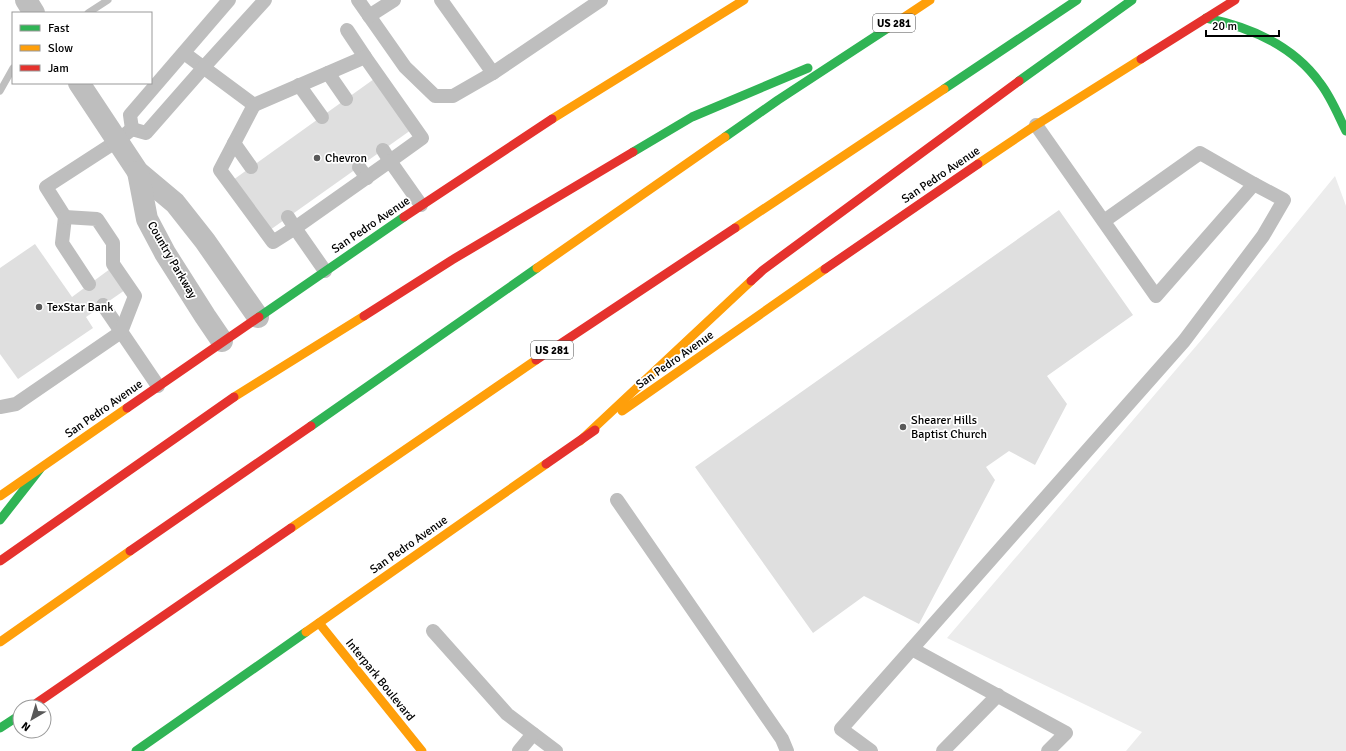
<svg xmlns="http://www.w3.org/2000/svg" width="1346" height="751" font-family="Signika,sans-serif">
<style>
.green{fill:#ececec}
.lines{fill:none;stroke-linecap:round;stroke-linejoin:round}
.stream{stroke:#bfbfbf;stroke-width:7}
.building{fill:#dfdfdf}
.lane{stroke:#bebebe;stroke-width:14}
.street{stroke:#bebebe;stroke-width:22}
.fast{stroke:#30b455;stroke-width:9}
.slow{stroke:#ff9f0a;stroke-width:9}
.jam{stroke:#e5322d;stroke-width:9}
.poi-dot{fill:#595959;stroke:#fff;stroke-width:1.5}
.labels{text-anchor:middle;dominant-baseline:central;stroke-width:3.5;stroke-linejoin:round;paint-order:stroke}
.shield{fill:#fff;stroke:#4c4c4c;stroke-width:1}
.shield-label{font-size:11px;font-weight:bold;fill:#000}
.poi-label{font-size:12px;fill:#000;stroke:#fff;text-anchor:start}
.street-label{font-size:12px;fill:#000;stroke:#fff}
</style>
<rect width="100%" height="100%" fill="#fff"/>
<!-- green -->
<polygon class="green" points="1335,176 1346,206 1346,751 1126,751 1142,732 947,638 1203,338"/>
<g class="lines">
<!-- stream -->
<g class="stream">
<polyline points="88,13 108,0"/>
<polyline points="0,91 13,68"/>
</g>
</g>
<!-- building -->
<g class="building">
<polygon points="374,79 411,130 270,230 233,180"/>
<polygon points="1059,210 1133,315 1047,376 1067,404 1035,465 1009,451 986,467 995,480 919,624 864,596 813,633 695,467"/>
<polygon points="35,244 72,297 110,269 125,290 86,317 93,328 18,379 0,354 0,268"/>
</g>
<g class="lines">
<!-- lane -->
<g class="lane">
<polyline points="358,0 405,67 435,96 453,96 493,73 601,0"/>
<polyline points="441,0 493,73"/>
<polyline points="369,16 394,0"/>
<polyline points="347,30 365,57"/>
<polyline points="184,53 254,105 365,57 422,138 390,161 383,150"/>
<polyline points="328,73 346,99"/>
<polyline points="299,85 322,117"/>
<polyline points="254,105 220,170 273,242 295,228 288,217"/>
<polyline points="1036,125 1156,296 1254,184 1200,153 1104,221"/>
<polyline points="132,129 146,133 204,67 265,0"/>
<polyline points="132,129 130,115 229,0"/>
<polyline points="234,143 251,167"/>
<polyline points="359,167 367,178"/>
<polyline points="325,271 295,228 390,161 421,205"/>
<polyline points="89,284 62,243 65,217 46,187 117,141 132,129"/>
<polyline points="103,305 158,386"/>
<polyline points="0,407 16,404 121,332 135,296 113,264 113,243 97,219 65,217"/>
<polyline points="617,500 782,739 787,751"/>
<polyline points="433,631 507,714 556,751"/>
<polyline points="912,649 1066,733 1048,751"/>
<polyline points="519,751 533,734"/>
<polyline points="871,751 841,729 1184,341 1263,236 1284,200 1254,184"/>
<polyline points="943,751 998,695"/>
</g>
<!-- street -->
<g class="street">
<polyline points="26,0 34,13"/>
<polyline points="79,83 138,172 175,203 205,241 258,317"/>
<polyline points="138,172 147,219 165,253 205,316 222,341"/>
</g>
<!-- fast -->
<g class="fast">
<path d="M1206 18C1250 27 1293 45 1320 83 1331 97 1338 115 1346 131"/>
<polyline points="1019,81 1132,0"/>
<polyline points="944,89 1077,0"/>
<polyline points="725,137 778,100 888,28"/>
<polyline points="633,152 692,117 808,68"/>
<polyline points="259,317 404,217"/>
<polyline points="311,426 537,268"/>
<polyline points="0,520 40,469"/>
<polyline points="0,728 20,715"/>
<polyline points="136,751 306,632"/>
</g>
<!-- slow -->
<g class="slow">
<polyline points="888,28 930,0"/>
<polyline points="552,119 744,0"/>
<polyline points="978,164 1036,125 1141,59"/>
<polyline points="735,228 944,89"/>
<polyline points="537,268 725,137"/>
<polyline points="234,397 364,316"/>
<polyline points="622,411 825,269"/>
<polyline points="580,441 751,281"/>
<polyline points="0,496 127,408"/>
<polyline points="291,528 536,360"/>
<polyline points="319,623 422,751"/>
<polyline points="306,632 546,464"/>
<polyline points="0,642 130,551"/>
</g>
<!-- jam -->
<g class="jam">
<polyline points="1141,59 1235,0"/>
<polyline points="404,217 552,119"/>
<polyline points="825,269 978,164"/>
<polyline points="751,281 763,270 1019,81"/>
<polyline points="364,316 452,260 633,152"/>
<polyline points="536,360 735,228"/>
<polyline points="127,408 259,317"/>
<polyline points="546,464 595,430"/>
<polyline points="130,551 311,426"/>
<polyline points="0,561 234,397"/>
<polyline points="31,707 291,528"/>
</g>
</g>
<!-- markers -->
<g class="poi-dot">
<circle cx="317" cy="158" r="4"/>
<circle cx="39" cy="307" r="4"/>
<circle cx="903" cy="427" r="4"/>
</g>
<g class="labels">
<!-- shield labels -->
<g class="shield">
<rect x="873" y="14" width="42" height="18" rx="3"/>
<rect x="531" y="341" width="42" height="18" rx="3"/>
</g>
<g class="shield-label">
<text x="894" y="23">US 281</text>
<text x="552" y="350">US 281</text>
</g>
<!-- poi labels -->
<g class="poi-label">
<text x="325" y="158">Chevron</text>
<text x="47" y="307">TexStar Bank</text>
<text x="911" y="420">Shearer Hills<tspan x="911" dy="14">Baptist Church</tspan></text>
</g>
<!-- street labels -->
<g class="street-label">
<text transform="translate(941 175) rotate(-34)">San Pedro Avenue</text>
<text transform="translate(371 225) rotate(-34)">San Pedro Avenue</text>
<text transform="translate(172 260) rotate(60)">Country Parkway</text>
<text transform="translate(675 360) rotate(-35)">San Pedro Avenue</text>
<text transform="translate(104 409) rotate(-35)">San Pedro Avenue</text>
<text transform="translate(409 545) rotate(-35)">San Pedro Avenue</text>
<text transform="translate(380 680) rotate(51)">Interpark Boulevard</text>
</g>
</g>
<!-- legend -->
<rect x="12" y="12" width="140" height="72" fill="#ffffff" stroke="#999999"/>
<rect x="20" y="25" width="20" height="6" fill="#30b455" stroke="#999999"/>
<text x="48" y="32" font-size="12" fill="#000000">Fast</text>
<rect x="20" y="45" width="20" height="6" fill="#ff9f0a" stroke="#999999"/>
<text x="48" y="52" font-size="12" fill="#000000">Slow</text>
<rect x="20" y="65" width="20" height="6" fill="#e5322d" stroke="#999999"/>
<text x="48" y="72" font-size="12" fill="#000000">Jam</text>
<!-- north arrow -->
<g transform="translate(32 719) rotate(218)"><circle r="19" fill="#ffffff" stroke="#999999"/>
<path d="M0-3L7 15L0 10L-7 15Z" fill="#595959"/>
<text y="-6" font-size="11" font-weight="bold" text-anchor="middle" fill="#000000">N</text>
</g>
<!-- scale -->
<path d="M1206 30v6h73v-6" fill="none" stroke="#000000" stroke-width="2"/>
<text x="1212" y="30" font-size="12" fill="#000000" stroke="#ffffff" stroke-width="3" paint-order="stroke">20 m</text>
</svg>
